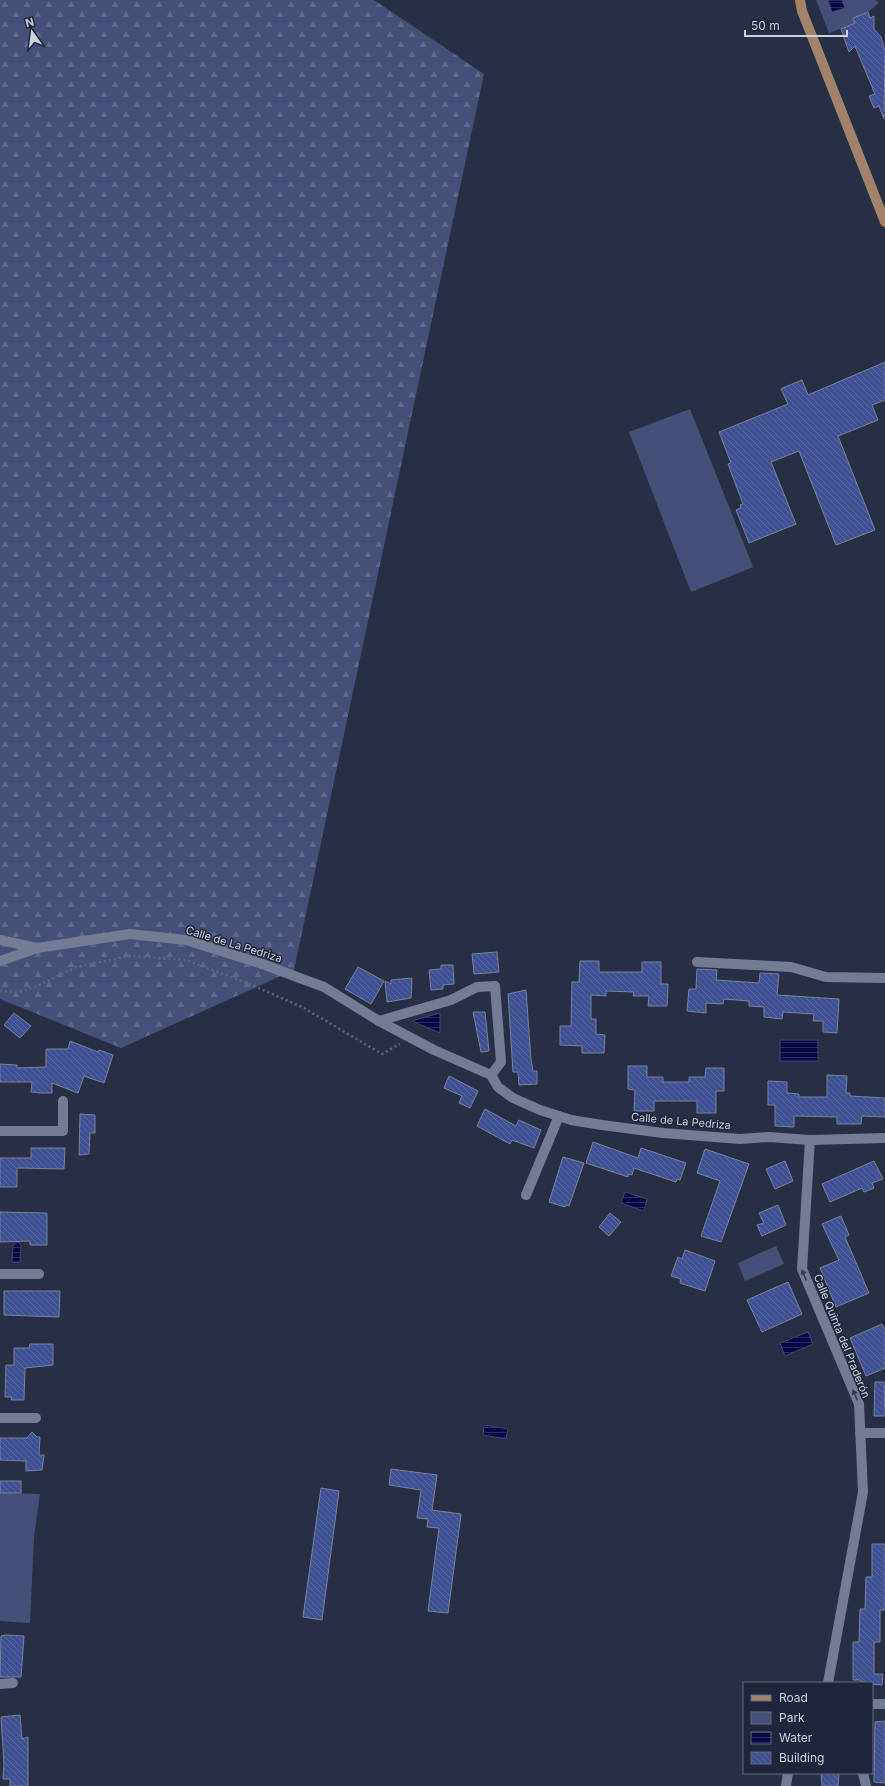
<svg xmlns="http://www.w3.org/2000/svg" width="885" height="1786" font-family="Inter,sans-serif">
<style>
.green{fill:#445078}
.forest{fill:url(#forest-firs)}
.water{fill:url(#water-rules);stroke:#424473}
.building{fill:url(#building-back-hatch);stroke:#7a839d}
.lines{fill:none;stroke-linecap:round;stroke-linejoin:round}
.path{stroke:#61677a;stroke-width:2.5;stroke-dasharray:2 3;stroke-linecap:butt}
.minor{stroke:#737b95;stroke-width:10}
.major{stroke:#a28369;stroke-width:10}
.oneway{fill:#343a51}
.labels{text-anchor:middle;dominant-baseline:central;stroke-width:3;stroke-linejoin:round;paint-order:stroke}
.street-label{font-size:11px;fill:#ccd1df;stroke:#1f253a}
</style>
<defs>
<pattern id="forest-firs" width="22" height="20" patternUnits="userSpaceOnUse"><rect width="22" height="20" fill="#445078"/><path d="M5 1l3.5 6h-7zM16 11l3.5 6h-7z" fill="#5e688b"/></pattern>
<pattern id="water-rules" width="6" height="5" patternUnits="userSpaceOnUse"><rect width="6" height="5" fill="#070745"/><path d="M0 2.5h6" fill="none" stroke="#2a2a5f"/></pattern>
<pattern id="building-back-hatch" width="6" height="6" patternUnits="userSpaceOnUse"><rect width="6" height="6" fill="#3e4f92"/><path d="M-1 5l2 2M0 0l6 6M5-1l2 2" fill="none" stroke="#5967a1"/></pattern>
</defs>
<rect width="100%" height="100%" fill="#282f45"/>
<!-- green -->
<g class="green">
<polygon points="816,0 875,0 879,3 868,12 854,18 855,23 829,33"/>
<polygon points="690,409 753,567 691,592 629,432"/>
<polygon points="776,1246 784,1264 745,1281 738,1263"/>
<polygon points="0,1493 40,1494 34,1537 30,1623 0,1621"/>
</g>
<!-- forest -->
<polygon class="forest" points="0,0 374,0 484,74 294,970 121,1048 0,999"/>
<!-- water -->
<g class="water">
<polygon points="828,0 842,0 845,8 832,12"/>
<polygon points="440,1013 440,1033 414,1022 415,1020"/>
<rect x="780" y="1040" width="38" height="21"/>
<polygon points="625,1192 647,1199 644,1211 621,1203"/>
<polygon points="18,1242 21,1245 20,1262 12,1262 13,1245"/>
<polygon points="808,1332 813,1344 785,1356 780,1343"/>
<polygon points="484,1425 508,1429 506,1439 483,1435"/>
</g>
<!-- building -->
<g class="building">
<polygon points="868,12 870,18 874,16 874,29 881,37 885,51 884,119 879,106 874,108 869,96 875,94 855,46 849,52 841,29 855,23 853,18"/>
<polygon points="885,362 885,400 872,405 878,420 838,436 875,530 836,545 799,451 771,462 796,524 749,543 736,510 741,508 740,505 743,504 728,464 731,463 719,432 788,404 781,389 785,387 802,380 808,395"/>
<polygon points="497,952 499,972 474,974 472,954"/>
<polygon points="580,961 599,961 599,972 642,972 642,962 661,962 661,984 668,984 667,1006 648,1006 649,996 633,996 634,992 606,991 606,996 591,995 591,1019 596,1019 596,1034 605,1035 604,1053 582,1053 582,1046 560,1045 560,1026 571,1026 572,982 579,982"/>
<polygon points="441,965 453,965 454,984 443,985 443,989 431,990 429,970 441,969"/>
<polygon points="358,967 384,981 371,1004 345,989"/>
<polygon points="697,969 717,970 716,980 759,983 760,973 779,974 777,995 839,999 837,1033 823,1032 823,1021 813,1021 814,1014 783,1012 782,1019 764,1017 764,1007 749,1006 749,1001 724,999 723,1004 706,1003 706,1013 687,1011 689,989 696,989"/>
<polygon points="412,978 411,998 387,1002 385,981 391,984 391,980"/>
<polygon points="526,990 531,1060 533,1071 537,1071 537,1084 519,1085 518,1072 513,1072 508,994"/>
<polygon points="473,1012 485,1012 489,1051 481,1052"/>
<polygon points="14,1013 31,1026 20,1038 4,1025"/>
<polygon points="70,1041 98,1052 99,1050 113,1055 104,1083 84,1076 78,1093 52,1083 52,1093 41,1093 31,1092 32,1082 0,1082 0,1064 17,1065 17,1068 46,1067 46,1049 68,1049"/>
<polygon points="628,1066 647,1066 647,1077 663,1077 663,1082 689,1082 689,1077 705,1077 706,1068 724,1068 724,1091 716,1091 716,1113 697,1113 697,1101 654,1101 654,1111 634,1111 635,1090 628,1089"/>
<polygon points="827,1075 847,1076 846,1093 850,1093 850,1096 885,1098 885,1117 862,1116 861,1124 837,1124 837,1117 794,1116 794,1127 775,1126 775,1105 768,1105 768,1081 787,1082 787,1093 799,1094 799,1097 827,1097"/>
<polygon points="449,1076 478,1091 470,1108 459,1103 462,1096 444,1088"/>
<polygon points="485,1109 516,1126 519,1120 541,1130 534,1148 512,1140 510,1144 477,1126"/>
<polygon points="80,1114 95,1115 95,1133 90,1133 89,1154 79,1155"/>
<polygon points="593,1142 638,1158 641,1148 686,1163 680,1180 677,1179 676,1182 634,1168 632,1175 628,1174 628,1177 586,1163"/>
<polygon points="31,1148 65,1148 64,1169 17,1168 17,1187 0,1187 0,1158 31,1158"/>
<polygon points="705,1149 749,1164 721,1242 701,1236 720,1181 697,1173"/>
<polygon points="563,1157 584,1163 569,1206 566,1205 565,1207 549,1202"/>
<polygon points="785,1161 793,1181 775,1189 766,1169"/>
<polygon points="874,1161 883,1179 872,1183 874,1188 864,1192 862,1188 830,1202 822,1184"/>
<polygon points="778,1205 786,1225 762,1236 757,1225 764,1223 759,1213"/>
<polygon points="0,1212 47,1213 47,1245 30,1245 30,1241 0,1242"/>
<polygon points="610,1213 621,1222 609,1236 599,1227"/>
<polygon points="841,1216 849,1235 845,1237 869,1293 836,1307 820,1268 839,1260 822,1224"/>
<polygon points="685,1250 715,1261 705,1291 680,1283 681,1279 671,1276 678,1257 682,1259"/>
<polygon points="788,1282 802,1314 762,1332 747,1300"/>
<polygon points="4,1291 60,1291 59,1317 4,1315"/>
<polygon points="882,1324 885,1330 885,1368 866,1376 850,1338"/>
<polygon points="30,1344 53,1344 53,1365 25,1368 24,1400 11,1400 12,1397 5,1397 6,1365 14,1365 14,1348 29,1348"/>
<polygon points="875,1382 884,1382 885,1416 874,1416"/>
<polygon points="32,1432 37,1437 40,1437 39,1455 44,1455 42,1470 26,1471 26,1461 0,1460 0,1438 27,1438"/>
<polygon points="391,1469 437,1475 432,1510 461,1514 448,1613 428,1611 439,1528 427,1527 428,1519 417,1518 421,1490 389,1485"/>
<rect x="0" y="1481" width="21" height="12"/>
<polygon points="321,1488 339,1491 322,1620 303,1617"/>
<polygon points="872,1544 885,1544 885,1610 880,1610 880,1642 874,1642 874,1674 883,1674 882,1685 861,1683 861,1680 853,1680 853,1642 859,1642 860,1609 865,1609 866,1577 872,1577"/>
<polygon points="6,1635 24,1636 21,1677 0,1677 1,1636"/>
<polygon points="20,1715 22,1739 28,1737 28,1786 10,1786 10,1779 3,1779 4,1764 1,1717"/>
<polygon points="885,1721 885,1783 874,1782 875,1722"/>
<polygon points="821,1773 839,1773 838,1786 822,1786"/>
</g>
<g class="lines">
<!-- path -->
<polyline class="path" points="0,991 18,992 35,987 76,967 130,956 186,960 247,983 304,1008 382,1054 400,1044"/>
<!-- minor -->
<g class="minor">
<polyline points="0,940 37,948"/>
<polyline points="0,961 37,948 130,934 186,940 262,964 324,987 379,1021 434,1050 491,1075 498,1087 513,1098 540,1110 571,1120 602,1125 663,1133 740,1139 769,1137 810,1140 885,1138"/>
<polyline points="697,962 791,967 826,977 885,978"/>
<polyline points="379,1021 451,1000 477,987 495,986 501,1062 491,1075"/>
<polyline points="0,1131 63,1131 63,1101"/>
<polyline points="810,1140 802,1269 859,1404 863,1492 828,1683"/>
<polyline points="526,1195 559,1116"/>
<polyline points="0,1274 39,1274"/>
<polyline points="0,1418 36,1418"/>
<polyline points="860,1433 885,1433"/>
<polyline points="0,1684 13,1683"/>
<polyline points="872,1704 885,1704"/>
<polyline points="863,1773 866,1786"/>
<polyline points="786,1786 788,1773"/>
</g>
<!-- major -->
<polyline class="major" points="800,0 802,11 885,222"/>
</g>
<!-- one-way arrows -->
<defs><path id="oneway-solid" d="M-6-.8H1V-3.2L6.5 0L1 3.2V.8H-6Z"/></defs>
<g class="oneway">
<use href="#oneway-solid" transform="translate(804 1275) rotate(-112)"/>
<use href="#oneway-solid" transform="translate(855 1395) rotate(-113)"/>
</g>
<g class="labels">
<!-- street labels -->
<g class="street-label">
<text transform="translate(234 944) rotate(17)">Calle de La Pedriza</text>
<text transform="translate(681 1121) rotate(5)">Calle de La Pedriza</text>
<text transform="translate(842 1336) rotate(68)">Calle Quinta del Praderón</text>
</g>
</g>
<!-- legend -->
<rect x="743" y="1682" width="130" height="92" fill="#1f253a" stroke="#646a7c"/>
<rect x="751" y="1695" width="20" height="6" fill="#a28369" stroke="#646a7c"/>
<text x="779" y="1702" font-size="12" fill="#ccd1df">Road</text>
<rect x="751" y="1712" width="20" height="12" fill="#445078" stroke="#646a7c"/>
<text x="779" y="1722" font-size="12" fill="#ccd1df">Park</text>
<rect x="751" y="1732" width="20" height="12" fill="url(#water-rules)" stroke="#646a7c"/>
<text x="779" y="1742" font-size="12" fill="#ccd1df">Water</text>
<rect x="751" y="1752" width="20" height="12" fill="url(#building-back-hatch)" stroke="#646a7c"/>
<text x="779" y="1762" font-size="12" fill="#ccd1df">Building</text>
<!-- north arrow -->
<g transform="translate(32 32) rotate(346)" stroke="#1f253a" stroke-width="3" paint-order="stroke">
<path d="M0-3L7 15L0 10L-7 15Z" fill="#ccd1df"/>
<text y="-6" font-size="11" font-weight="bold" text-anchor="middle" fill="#ccd1df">N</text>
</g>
<!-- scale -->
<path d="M745 30v6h102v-6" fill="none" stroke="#ccd1df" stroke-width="2"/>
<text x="751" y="30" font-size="12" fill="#ccd1df" stroke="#1f253a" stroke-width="3" paint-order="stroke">50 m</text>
</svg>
